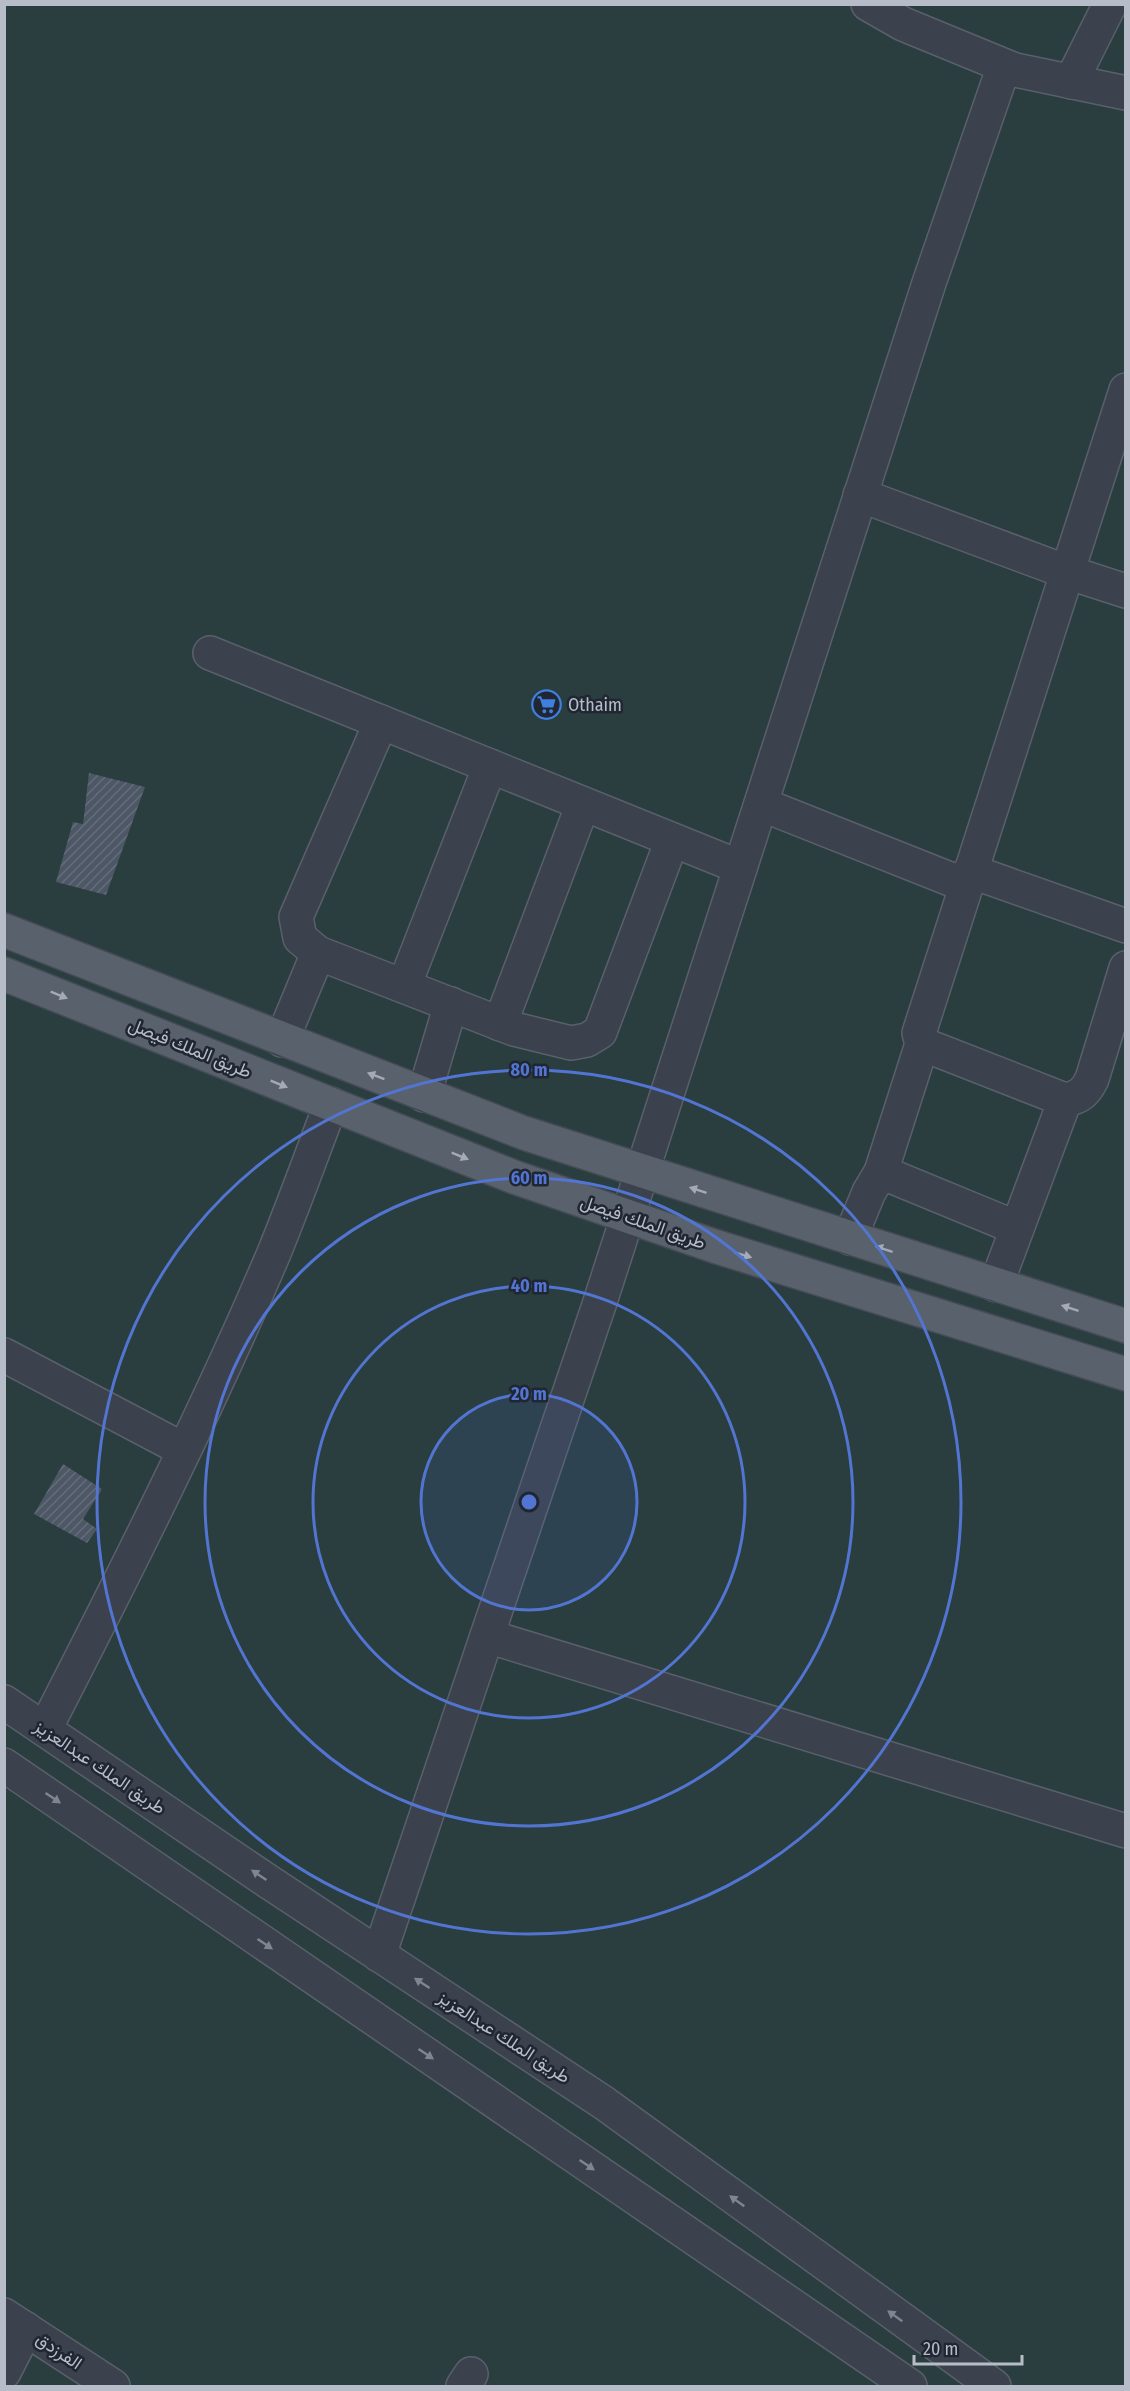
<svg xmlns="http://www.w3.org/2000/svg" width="1130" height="2391" font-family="'Fira Sans Condensed',Vazirmatn,sans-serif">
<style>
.park{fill:#2a3d3f}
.building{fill:url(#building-hatch)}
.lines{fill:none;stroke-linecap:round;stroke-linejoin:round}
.minor-casing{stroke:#59606b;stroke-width:36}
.major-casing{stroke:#444b56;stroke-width:36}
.minor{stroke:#3b424d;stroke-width:33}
.major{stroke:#59616d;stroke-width:33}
.oneway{fill:#a4abb6}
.oneway2{fill:#7f8691}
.ring{fill:none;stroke:#5375d2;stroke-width:3}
.labels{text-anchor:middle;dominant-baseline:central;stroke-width:5;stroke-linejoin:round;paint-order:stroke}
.poi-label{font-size:18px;fill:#b7bdc8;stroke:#202732;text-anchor:start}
.street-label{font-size:18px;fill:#b7bdc8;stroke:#202732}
.centre{fill:#5375d2;stroke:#202732;stroke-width:3}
.ring-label{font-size:18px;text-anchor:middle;font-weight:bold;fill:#5375d2;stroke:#202732;stroke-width:5;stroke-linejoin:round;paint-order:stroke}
</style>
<defs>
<pattern id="building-hatch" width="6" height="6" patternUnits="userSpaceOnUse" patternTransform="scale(1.5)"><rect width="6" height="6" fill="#4d5765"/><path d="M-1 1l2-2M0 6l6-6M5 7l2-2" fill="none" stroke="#646d7a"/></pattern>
</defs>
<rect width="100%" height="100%" fill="#27303d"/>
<!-- park -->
<rect class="park" x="5" y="5" width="1120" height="2381"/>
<!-- building -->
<g class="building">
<polygon points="89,773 145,787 106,895 56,882 73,822 83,824"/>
<polygon points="63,1464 102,1489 83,1519 97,1529 87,1543 34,1514"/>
</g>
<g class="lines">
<defs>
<g id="minor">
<polyline points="868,4 903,24 1015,70 1126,93"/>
<polyline points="1071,82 1110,4"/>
<path d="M1126 390 919 1033 922 1044 1065 1100C1080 1097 1085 1093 1092 1079L1126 968"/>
<polyline points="860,495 1067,572 1126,591"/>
<polyline points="210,653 740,867"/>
<polyline points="381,722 296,917 300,938 318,953 514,1029 571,1043 587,1040 600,1032 672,840"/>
<polyline points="761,804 965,885"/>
<polyline points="970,871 1126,926"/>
<polyline points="404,986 490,766"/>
<polyline points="500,1024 583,804"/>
<polyline points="282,1040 318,953"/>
<polyline points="424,1095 451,1004"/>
<polyline points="881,1172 922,1044"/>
<polyline points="850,1238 869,1192 881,1172 1017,1228"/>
<polyline points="996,1285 1065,1100"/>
<polyline points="4,1355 184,1450"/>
<polyline points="487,1636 1126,1831"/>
<polyline points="4,1702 266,1880 604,2103 994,2386"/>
<path d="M45 1729C125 1573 205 1415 274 1253 294 1204 312 1154 331 1104"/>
<polyline points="4,1765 910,2386"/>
<polyline points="379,1955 600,1302 929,283 1004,66"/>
<polyline points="4,2315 113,2386"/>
<polyline points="4,2372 26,2329"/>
<polyline points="463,2386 471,2374"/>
</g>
<g id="major">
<polyline points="4,930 524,1133 1126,1326"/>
<polyline points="4,974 514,1177 714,1246 1126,1374"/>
</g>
</defs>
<!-- minor casing -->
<use href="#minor" class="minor-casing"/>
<!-- major casing -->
<use href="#major" class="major-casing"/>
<!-- minor -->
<use href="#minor" class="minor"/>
<!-- major -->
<use href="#major" class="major"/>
</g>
<!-- one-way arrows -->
<defs><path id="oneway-solid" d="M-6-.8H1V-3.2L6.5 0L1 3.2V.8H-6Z" transform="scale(1.5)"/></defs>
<g class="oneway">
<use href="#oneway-solid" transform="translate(59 995) rotate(22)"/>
<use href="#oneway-solid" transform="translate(376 1076) rotate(-159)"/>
<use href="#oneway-solid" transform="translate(279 1084) rotate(22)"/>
<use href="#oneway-solid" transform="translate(460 1156) rotate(22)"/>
<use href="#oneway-solid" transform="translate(698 1190) rotate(-162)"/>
<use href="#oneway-solid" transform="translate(884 1249) rotate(-162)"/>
<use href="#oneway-solid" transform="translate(743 1255) rotate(17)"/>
<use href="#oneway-solid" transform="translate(1070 1308) rotate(-162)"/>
</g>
<g class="oneway2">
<use href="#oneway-solid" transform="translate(53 1798) rotate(34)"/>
<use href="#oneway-solid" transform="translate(259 1875) rotate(-146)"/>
<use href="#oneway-solid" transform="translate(265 1944) rotate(34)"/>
<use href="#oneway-solid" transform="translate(422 1983) rotate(-147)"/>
<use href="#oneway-solid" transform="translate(426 2054) rotate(34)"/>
<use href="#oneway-solid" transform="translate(587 2165) rotate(34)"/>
<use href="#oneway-solid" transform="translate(737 2201) rotate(-144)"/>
<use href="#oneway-solid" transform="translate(895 2316) rotate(-144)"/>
</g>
<!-- distance rings -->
<circle cx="529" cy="1502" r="108" fill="#5375d2" fill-opacity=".12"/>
<g class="ring">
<circle cx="529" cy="1502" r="108"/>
<circle cx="529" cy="1502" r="216"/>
<circle cx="529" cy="1502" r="324"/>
<circle cx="529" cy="1502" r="432"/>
</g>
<!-- icons -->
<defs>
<symbol id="supermarket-ring" viewBox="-11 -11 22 22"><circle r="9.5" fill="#202732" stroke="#3f7fe0" stroke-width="1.5"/><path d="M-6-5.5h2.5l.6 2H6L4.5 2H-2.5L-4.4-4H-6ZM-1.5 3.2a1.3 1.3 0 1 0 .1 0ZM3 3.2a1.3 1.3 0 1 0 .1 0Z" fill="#3f7fe0"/></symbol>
</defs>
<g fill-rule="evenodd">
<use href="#supermarket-ring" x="530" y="688" width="33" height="33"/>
</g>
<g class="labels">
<!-- poi labels -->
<g class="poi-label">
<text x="568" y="705">Othaim</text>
</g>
<!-- street labels -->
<g class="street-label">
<text transform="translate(190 1048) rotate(22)">طريق الملك فيصل</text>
<text transform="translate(643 1222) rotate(19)">طريق الملك فيصل</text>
<text transform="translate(100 1767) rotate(34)">طريق الملك عبدالعزيز</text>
<text transform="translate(504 2037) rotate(33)">طريق الملك عبدالعزيز</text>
<text transform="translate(59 2351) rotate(34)">الفرزدق</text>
</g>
</g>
<circle cx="529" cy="1502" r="9" class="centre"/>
<g class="ring-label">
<text x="529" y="1076">80 m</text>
<text x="529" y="1184">60 m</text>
<text x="529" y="1292">40 m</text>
<text x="529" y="1400">20 m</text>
</g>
<!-- border -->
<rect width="1130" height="2391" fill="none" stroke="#b7bdc8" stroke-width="12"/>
<!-- scale -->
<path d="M914 2355v9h108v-9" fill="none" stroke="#b7bdc8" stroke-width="3"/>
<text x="923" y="2355" font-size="18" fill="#b7bdc8" stroke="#202732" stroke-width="4.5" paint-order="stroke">20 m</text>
</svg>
